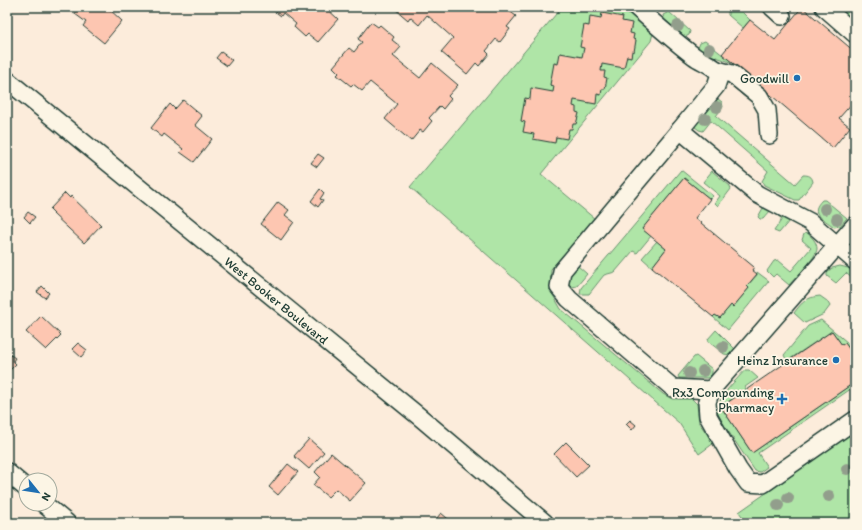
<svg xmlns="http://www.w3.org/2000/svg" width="862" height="530" font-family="Itim,sans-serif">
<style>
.green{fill:#afe5a7;stroke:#67916e}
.building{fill:#fdc6b1;stroke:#1f3d34}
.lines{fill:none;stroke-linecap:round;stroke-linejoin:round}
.minor-casing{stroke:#1f3d34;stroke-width:20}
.minor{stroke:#fcf5e5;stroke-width:17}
.tree{fill:#929e8c}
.poi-dot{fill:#1f6fb2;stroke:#fcf5e5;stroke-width:1.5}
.labels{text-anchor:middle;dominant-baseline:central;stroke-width:3.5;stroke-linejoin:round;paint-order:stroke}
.poi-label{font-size:13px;fill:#1f3d34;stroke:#fcf5e5;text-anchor:end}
.street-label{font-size:13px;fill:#1f3d34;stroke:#fcf5e5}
</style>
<rect width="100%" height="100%" fill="#fcecdb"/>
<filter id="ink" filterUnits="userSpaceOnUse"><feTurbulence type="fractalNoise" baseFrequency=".025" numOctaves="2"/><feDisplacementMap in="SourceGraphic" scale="8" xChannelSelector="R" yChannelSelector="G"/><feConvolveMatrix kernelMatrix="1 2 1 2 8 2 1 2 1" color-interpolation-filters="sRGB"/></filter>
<g filter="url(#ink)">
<!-- green -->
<g class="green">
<polygon points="562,7 622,7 653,33 651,41 541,174 595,219 551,269 550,290 561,309 663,394 672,399 692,399 697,404 699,423 714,443 699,454 679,423 410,187"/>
<polygon points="732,7 737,7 750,20 743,28 728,15 728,11"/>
<polygon points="836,7 855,7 855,23"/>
<polygon points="669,12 690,31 689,35 685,37 664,19 663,15"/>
<polygon points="705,41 733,63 702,52 698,48 700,43"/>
<path d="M718 99 722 102 723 107 716 116 795 184 803 175C809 175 812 176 813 182L799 200H795L764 185 762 181 768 171 711 121 703 131 699 130 695 127V122L714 101Z"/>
<polygon points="681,170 713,196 710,199 684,178 642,229 651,236 637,253 633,251 615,272 604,275 589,294 580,294 581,288"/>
<polygon points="712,171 730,186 731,189 718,206 715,203 720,196 703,182"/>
<path d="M822 200H825L847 218 840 226 834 227C823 218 808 214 822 200Z"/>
<polygon points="767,206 790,220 779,233 774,231 782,219 771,210 763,219 760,219 758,217 763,208"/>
<path d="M807 233C812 237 817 242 817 249 816 258 796 277 789 285L776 274 773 277 767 271 774 261 778 260 791 271 811 248 802 240 804 234Z"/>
<polygon points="657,241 666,249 652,267 642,258"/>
<polygon points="575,266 578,266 587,274 577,286 572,287 567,282 568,274"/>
<polygon points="840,266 848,268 855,274 855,281 846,273 836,283 827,276 827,272 832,268"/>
<polygon points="757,272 769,281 728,330 713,317 715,315 720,318 731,305 733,307 749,288 747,286 757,275"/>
<path d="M820 296 827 301 830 306 824 314 805 323 794 313C802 302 807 297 820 296Z"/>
<polygon points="821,320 855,349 855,357 845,343 842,345 832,331 787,361 784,355 808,326"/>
<polygon points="716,330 735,349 730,355 724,354 709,342 708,339"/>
<polygon points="696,356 712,369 712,373 709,378 679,378 678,376 694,357"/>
<path d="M745 370H749L758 378 745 387 746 389 721 407 752 453 855 382V386L758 453 767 467 760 472 755 471 718 416C714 399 735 382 745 370Z"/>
<polygon points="855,431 855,523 747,523 739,512"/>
</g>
<!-- building -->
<g class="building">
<polygon points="79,7 107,7 122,21 104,43 83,26 86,22 75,14"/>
<polygon points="269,7 325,7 338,19 318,42 308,34 305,37 294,27 296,24 283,13 281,16"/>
<polygon points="395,7 475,7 478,9 480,7 504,7 516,16 507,27 510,29 500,42 496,39 486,51 489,54 479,66 476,63 467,74 441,52 453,38 427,15 419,25 410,17 408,20 394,8"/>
<polygon points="802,7 855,52 855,100 839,118 850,127 833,148 758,84 746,98 731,85 744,72 722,54 750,20 775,40"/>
<polygon points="602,13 623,17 622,21 632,23 630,33 634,34 633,39 636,40 634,52 632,51 631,57 627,56 624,68 602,64 601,71 605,71 604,77 607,78 605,89 602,89 601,95 597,94 596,104 574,100 573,106 576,107 576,112 579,113 578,117 576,124 573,124 572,129 569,129 567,139 556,137 555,143 533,139 534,134 523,132 525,122 521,121 525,98 530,99 531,88 553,92 554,86 550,85 554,63 558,64 560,53 582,57 584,48 580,47 584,25 589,26 590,16 601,18"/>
<polygon points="371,22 378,27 380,25 394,37 392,40 401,47 393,56 420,78 432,63 458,85 448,96 451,99 443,109 440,106 429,118 432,121 423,132 420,130 411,141 385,119 397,104 370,82 362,91 353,84 351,86 337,75 339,73 333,67 349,48 354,52 362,42 358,39"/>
<polygon points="221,52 232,60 227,66 216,58"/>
<polygon points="183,100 202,116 195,125 212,139 194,162 180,152 183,149 164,134 162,137 151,128 170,104 175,109"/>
<polygon points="318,154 324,158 317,167 311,163"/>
<polygon points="684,178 710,199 695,218 754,267 752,270 757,274 747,286 749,288 733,307 731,305 720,318 715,315 713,317 652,267 666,249 642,229"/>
<polygon points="320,189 324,193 320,199 323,200 318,207 311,201"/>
<polygon points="65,193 70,198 71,196 101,225 84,243 53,214 54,213 50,209"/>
<polygon points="278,202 289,210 285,215 294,222 281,240 261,224"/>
<polygon points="28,212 35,217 30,223 24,217"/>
<polygon points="42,286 49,293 45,298 37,292"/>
<polygon points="41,316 61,335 46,350 26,332"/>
<polygon points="832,331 842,345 845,343 855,357 853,362 855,382 752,453 721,407"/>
<polygon points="78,343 87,350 81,357 72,349"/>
<polygon points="8,353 15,358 13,361 16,364 7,373"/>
<polygon points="630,420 636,425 632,430 626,424"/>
<polygon points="309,439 324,452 309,469 294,456"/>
<polygon points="566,442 589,465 576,477 554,454"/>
<polygon points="331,453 366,483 350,501 336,489 328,497 313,485 320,477 315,472"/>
<polygon points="288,464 298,472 278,495 269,487"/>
<polygon points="441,513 453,523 433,523"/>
</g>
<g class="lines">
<defs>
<g id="minor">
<path d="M636 7C655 24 674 41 694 56 702 62 714 65 720 74L716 86 680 130 757 194 810 222 855 261"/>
<polyline points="772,7 782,16"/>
<polyline points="824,7 855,34"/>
<polyline points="717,70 732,74 759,96 767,110 769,135"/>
<path id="s1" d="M7 80 421 418 545 523"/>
<polyline points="680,130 562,271 559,287 569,299 673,388 711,390"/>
<polyline points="855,225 711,390 707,402 708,416 738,469 748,483 763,484 855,420"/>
<polyline points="7,472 26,488"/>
<polyline points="44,504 67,523"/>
</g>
</defs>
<!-- minor casing -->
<use href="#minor" class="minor-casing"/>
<!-- minor -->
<use href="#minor" class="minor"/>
</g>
<!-- trees -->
<g class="tree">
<circle cx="678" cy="26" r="6"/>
<circle cx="709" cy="49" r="6"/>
<circle cx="717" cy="107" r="6"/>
<circle cx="705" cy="119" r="6"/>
<circle cx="825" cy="209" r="6"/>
<circle cx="837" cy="219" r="6"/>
<circle cx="723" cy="347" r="6"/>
<circle cx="703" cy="371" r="6"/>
<circle cx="689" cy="373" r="6"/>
<circle cx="847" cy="469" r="6"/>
<circle cx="829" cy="496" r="6"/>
<circle cx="788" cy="498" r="6"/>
<circle cx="778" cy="505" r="6"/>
</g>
</g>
<!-- markers -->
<g class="poi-dot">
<circle cx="797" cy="78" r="4"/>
<circle cx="836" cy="360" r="4"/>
<path d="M780 393h4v4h4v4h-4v4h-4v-4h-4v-4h4z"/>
</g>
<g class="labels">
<!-- poi labels -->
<g class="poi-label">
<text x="789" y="78">Goodwill</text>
<text x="828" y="360">Heinz Insurance</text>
<text x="774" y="392">Rx3 Compounding<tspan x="774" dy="15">Pharmacy</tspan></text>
</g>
<!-- street labels -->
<g class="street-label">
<text stroke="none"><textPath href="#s1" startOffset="348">West Booker Boulevard</textPath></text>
</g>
</g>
<!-- margin -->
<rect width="862" height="530" fill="none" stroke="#fcf5e5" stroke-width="24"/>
<rect x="12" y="12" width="838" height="506" fill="none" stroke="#1f3d34" stroke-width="1.5" filter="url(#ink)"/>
<!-- north arrow -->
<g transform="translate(38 492) rotate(120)"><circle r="19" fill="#fcf5e5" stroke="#a4ab9e"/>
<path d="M0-3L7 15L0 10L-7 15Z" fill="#1f6fb2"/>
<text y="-6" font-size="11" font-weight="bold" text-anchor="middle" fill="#1f3d34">N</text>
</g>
</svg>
